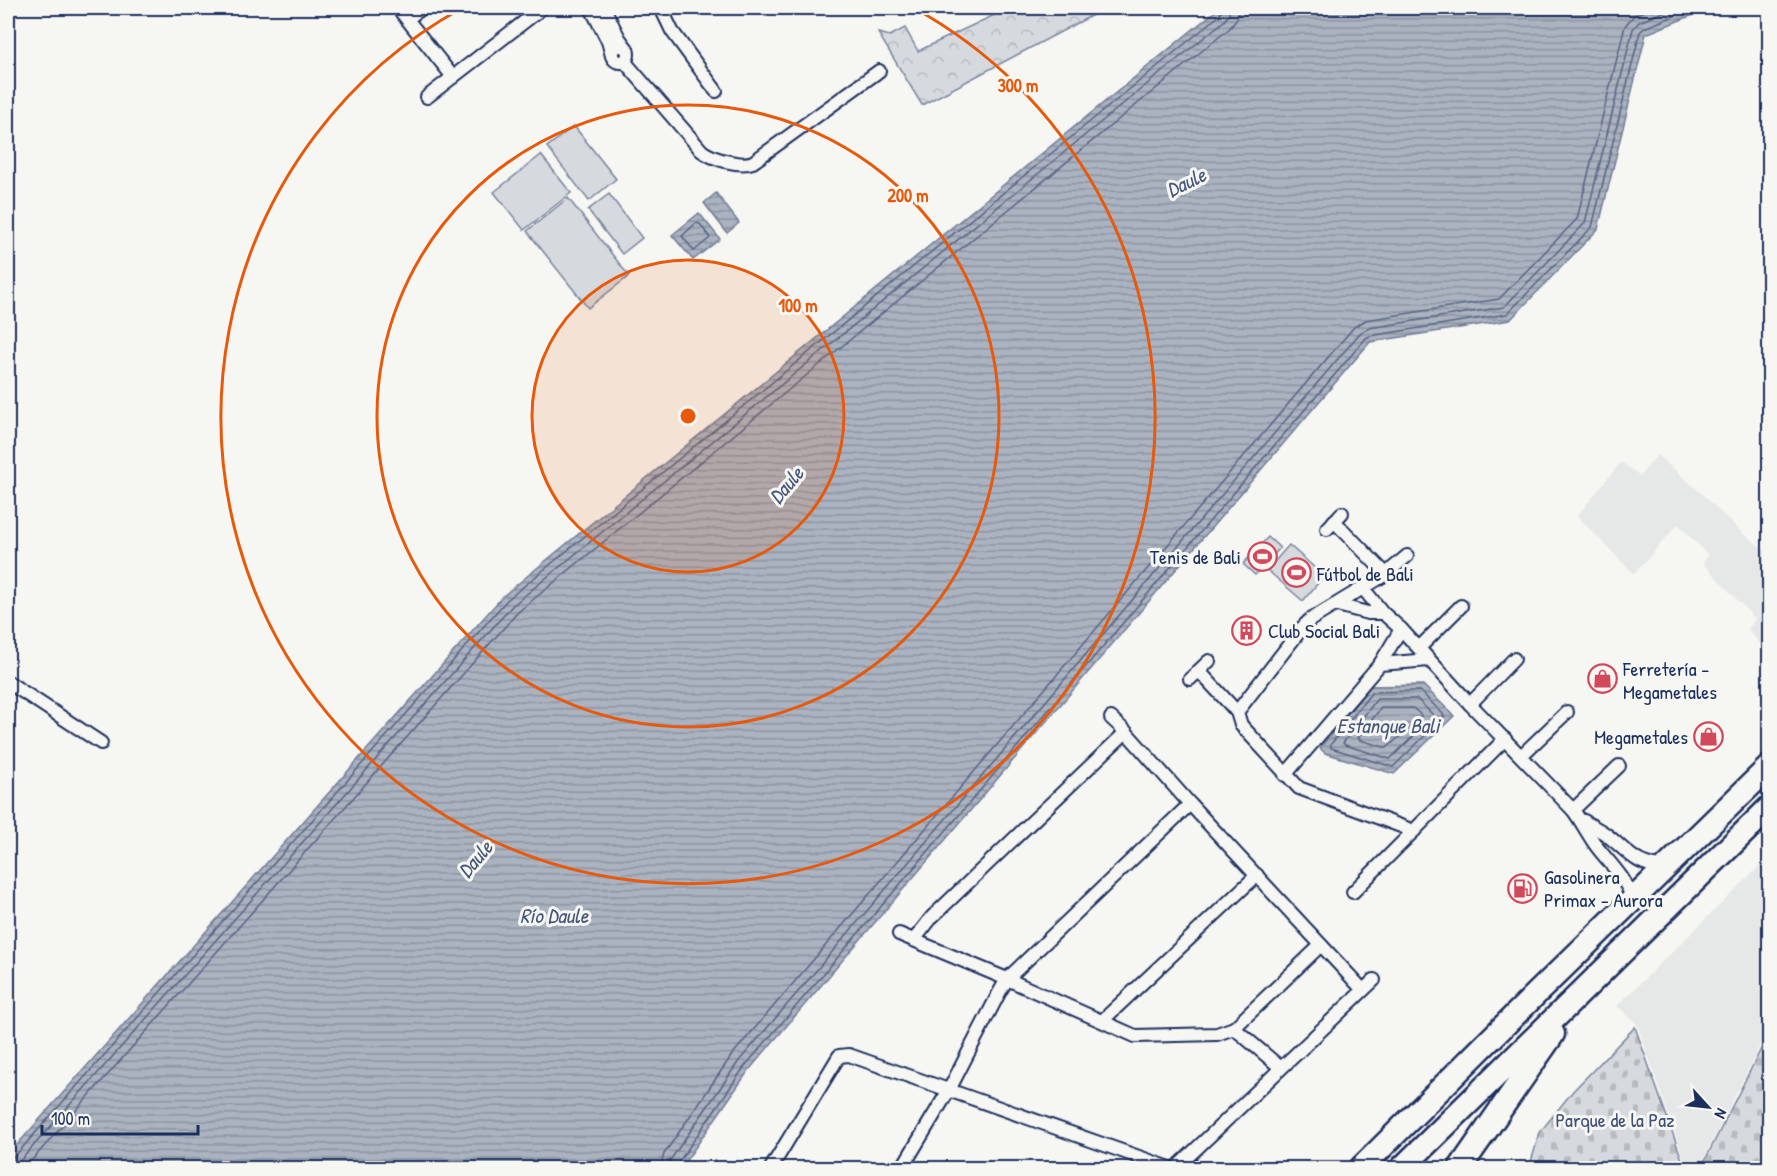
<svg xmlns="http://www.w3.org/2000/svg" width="1777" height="1176" font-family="'Patrick Hand',sans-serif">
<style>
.built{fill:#e6e7e7}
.green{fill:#d6d9dd;stroke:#78849e;stroke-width:1.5}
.forest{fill:url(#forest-crowns);stroke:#78849e;stroke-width:1.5}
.cemetery{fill:url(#cemetery-stones);stroke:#78849e;stroke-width:1.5}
.water{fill:url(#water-rules);stroke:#717e99;stroke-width:1.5}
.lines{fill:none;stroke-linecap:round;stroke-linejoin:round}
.shore{stroke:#556385;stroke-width:1.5}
.street-casing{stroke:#1b2f5e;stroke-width:16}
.highway-casing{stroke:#1b2f5e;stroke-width:27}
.street{stroke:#f6f6f2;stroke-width:12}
.highway{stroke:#f6f6f2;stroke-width:22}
.ring{fill:none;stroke:#e8590c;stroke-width:3}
.labels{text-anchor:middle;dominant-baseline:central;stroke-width:6;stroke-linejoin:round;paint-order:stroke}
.poi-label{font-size:20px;fill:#1b2f5e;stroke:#f6f6f2;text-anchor:start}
.park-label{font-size:20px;fill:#405177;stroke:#f6f6f2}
.water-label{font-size:21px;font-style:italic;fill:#46567b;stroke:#f6f6f2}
.centre{fill:#e8590c;stroke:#f6f6f2;stroke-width:3}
.ring-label{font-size:18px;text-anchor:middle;font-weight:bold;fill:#e8590c;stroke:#f6f6f2;stroke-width:6;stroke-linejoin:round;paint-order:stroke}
</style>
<defs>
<pattern id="forest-crowns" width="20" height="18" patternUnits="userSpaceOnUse" patternTransform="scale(1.5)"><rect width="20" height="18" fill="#d6d9dd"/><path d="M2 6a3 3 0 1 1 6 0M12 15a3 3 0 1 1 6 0" fill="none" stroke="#b7bbc0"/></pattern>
<pattern id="cemetery-stones" width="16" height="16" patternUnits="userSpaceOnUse" patternTransform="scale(1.5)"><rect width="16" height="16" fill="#d6d9dd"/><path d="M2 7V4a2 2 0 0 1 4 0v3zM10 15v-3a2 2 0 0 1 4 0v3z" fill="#b7bbc0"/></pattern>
<pattern id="water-rules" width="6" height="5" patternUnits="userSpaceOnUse" patternTransform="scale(1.5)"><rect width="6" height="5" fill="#abb2c0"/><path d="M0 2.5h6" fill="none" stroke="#8a919f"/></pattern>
</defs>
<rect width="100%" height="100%" fill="#f6f6f2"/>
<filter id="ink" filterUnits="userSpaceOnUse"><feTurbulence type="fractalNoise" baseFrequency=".0167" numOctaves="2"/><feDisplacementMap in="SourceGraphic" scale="12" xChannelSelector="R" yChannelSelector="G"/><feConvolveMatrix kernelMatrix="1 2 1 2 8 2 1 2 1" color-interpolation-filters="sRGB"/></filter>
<g filter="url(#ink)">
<!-- built -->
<g class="built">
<polygon points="1657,455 1700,492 1740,531 1769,553 1769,655 1748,629 1755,619 1703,563 1708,555 1678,524 1634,574 1577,516 1621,462 1640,476"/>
<polygon points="1769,857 1769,1049 1762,1042 1699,1168 1687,1168 1637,1024 1617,1006"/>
</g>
<!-- green -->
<g class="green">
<polygon points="574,126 616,179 589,201 547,147"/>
<polygon points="541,155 571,193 524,230 494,192"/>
<polygon points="609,194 642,238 622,254 588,210"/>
<polygon points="568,198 629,276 588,308 527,231"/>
<polygon points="1268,537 1280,548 1255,575 1243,564"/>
<polygon points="1289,545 1324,576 1303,601 1267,570"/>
</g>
<!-- forest -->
<polygon class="forest" points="1009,8 1106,8 922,105 878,33 890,36 905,28 918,51"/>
<!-- cemetery -->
<g class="cemetery">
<polygon points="1635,1027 1685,1168 1529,1168 1540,1132 1573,1091"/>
<polygon points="1763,1045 1769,1051 1769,1168 1701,1168"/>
</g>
<!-- water -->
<g class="water">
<polygon points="1219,8 1710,8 1646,34 1598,229 1510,320 1370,342 749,1070 681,1168 8,1168 8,1155 503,596"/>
<polygon points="716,193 739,223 727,233 704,203"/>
<polygon points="699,213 720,239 693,260 672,235"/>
<polygon points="1423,685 1454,716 1394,774 1325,753 1320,748 1370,686"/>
</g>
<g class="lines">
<!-- shore -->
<g class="shore">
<polygon points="696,223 700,224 710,238 694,251 682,236"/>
<polygon points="1420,691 1443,714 1444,717 1393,767 1331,748 1331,744 1372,692"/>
<polygon points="1377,699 1417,699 1433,715 1432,718 1390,759 1345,745 1343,743"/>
<polygon points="1381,708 1413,708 1421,715 1420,718 1387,748 1360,740 1358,738"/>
<polyline points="8,1158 15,1156 507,600 1220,15 1222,8"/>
<polyline points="8,1166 15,1164 20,1161 512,606 1224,21 1229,14 1230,8"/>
<polyline points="25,1168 518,612 1230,28 1237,19 1239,8"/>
<polyline points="660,1168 664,1154 732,1055 1354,327 1366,320 1499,299 1577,219 1625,26 1633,16 1651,8"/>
<polyline points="669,1168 671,1159 739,1061 1360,333 1369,328 1504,307 1585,223 1633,29 1639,22 1674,8"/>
<polyline points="677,1168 678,1163 745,1066 1366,338 1370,336 1507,314 1592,227 1640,32 1644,28 1694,8"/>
</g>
<defs>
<g id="street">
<polyline points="398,8 453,77"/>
<polyline points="591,8 608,41 612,56"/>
<polyline points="604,8 619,38 627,49"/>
<polyline points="661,8 672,31 716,91"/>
<polyline points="407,19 422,8"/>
<circle cx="620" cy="54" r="8"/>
<path d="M625 62 702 151C713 159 740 167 753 162L879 71"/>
<polyline points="427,97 542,8"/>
<polyline points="1334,521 1386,574"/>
<polyline points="1327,529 1342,513"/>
<polyline points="1407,556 1386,574 1310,620 1302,628 1237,712 1241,725 1299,788 1414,831"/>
<path d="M1362 587 1383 613 1401 629 1470 704 1573 810C1582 822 1588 835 1597 847 1611 865 1624 876 1633 899"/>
<polyline points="1337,605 1368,613 1383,613"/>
<polyline points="1419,648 1461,606"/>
<polyline points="1380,664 1401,629"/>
<polyline points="1199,671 1237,712"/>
<polyline points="1190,679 1209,661"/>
<polyline points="8,682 101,743"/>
<polyline points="1470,704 1514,659"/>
<polyline points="1111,718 1126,732 1190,804 1363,990"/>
<polyline points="1521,756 1567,712"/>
<polyline points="1285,775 1380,664 1429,660"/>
<polyline points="1573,810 1619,766"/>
<path d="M1584 821C1590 825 1598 829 1604 833 1627 849 1634 867 1666 867"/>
<polyline points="1353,892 1505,739"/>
<polyline points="899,934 1007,979 1135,1036 1217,1034 1234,1028 1321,945"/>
<polyline points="914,940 932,917 1126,732"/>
<polyline points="1103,1020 1257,875"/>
<polyline points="1234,1028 1281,1068"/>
<polyline points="771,1168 839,1056 849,1055 1170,1168"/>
<polyline points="902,1168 949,1090 999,993 1007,979 1190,804"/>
<polyline points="1176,1168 1374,980"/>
</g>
<g id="highway">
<polyline points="1361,1168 1539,991 1770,766"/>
<polyline points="1402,1168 1770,807"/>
<polyline points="1460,1168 1553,1034"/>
</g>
</defs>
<!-- street casing -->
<use href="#street" class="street-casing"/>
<!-- highway casing -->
<use href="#highway" class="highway-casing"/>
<!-- street -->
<use href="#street" class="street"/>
<!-- highway -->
<use href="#highway" class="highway"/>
</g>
</g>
<!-- distance rings -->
<circle cx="688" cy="416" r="156" fill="#e8590c" fill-opacity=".12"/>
<g class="ring">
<circle cx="688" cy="416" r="156"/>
<circle cx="688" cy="416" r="311"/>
<path d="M914 8A467 467 0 1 1 462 8"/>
</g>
<!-- icons -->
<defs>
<symbol id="stadium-ring" viewBox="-11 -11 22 22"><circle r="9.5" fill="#f6f6f2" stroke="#d1495b" stroke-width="1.5"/><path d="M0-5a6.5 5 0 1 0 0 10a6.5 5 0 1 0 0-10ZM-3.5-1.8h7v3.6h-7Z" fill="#d1495b"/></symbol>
<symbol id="building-ring" viewBox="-11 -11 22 22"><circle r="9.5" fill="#f6f6f2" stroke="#d1495b" stroke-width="1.5"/><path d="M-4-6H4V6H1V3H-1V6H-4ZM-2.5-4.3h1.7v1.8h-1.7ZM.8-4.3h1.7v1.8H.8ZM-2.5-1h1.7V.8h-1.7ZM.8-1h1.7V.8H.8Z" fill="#d1495b"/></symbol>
<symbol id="shop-ring" viewBox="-11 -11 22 22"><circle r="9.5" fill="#f6f6f2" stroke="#d1495b" stroke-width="1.5"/><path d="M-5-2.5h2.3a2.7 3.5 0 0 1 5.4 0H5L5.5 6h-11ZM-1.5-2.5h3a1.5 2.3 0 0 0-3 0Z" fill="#d1495b"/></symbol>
<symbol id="fuel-ring" viewBox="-11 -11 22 22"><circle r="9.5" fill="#f6f6f2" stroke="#d1495b" stroke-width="1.5"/><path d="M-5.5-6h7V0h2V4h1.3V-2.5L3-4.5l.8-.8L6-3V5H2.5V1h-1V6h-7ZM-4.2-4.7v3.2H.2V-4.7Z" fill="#d1495b"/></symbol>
</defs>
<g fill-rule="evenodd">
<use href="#stadium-ring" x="1246" y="540" width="33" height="33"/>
<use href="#stadium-ring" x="1280" y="556" width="33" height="33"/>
<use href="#building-ring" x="1230" y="614" width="33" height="33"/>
<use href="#shop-ring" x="1586" y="662" width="33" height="33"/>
<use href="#shop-ring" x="1692" y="720" width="33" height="33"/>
<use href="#fuel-ring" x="1506" y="872" width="33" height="33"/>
</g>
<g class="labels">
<!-- poi labels -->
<g class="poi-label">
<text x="1241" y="556" text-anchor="end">Tenis de Bali</text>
<text x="1317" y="573">Fútbol de Bali</text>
<text x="1268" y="630">Club Social Bali</text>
<text x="1623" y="668">Ferretería -<tspan x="1623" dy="23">Megametales</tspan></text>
<text x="1688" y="736" text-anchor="end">Megametales</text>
<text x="1544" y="876">Gasolinera<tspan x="1544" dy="23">Primax - Aurora</tspan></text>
</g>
<!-- park labels -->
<g class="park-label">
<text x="1615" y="1119">Parque de la Paz</text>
</g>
<!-- water labels -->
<g class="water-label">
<text transform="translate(1186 182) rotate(-26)">Daule</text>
<text transform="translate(786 485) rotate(-50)">Daule</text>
<text x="1388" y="725">Estanque Bali</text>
<text transform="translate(475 859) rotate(-50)">Daule</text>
<text x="554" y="915">Río Daule</text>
</g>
</g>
<circle cx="688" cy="416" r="9" class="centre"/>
<g class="ring-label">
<text x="1018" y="92">300 m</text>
<text x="908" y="202">200 m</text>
<text x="798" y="312">100 m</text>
</g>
<!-- margin -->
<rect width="1777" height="1176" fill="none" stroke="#f6f6f2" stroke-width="30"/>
<rect x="15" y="15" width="1747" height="1146" fill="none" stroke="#1b2f5e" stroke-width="2" filter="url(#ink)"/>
<!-- north arrow -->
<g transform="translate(1708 1107) rotate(117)" stroke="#f6f6f2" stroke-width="4.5" paint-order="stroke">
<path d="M0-4.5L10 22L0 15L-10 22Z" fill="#1b2f5e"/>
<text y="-9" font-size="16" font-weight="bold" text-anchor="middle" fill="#1b2f5e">N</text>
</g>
<!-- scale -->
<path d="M42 1125v9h156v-9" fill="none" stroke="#1b2f5e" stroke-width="3"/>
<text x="51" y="1125" font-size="18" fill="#1b2f5e" stroke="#f6f6f2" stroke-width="4.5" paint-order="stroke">100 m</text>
</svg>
